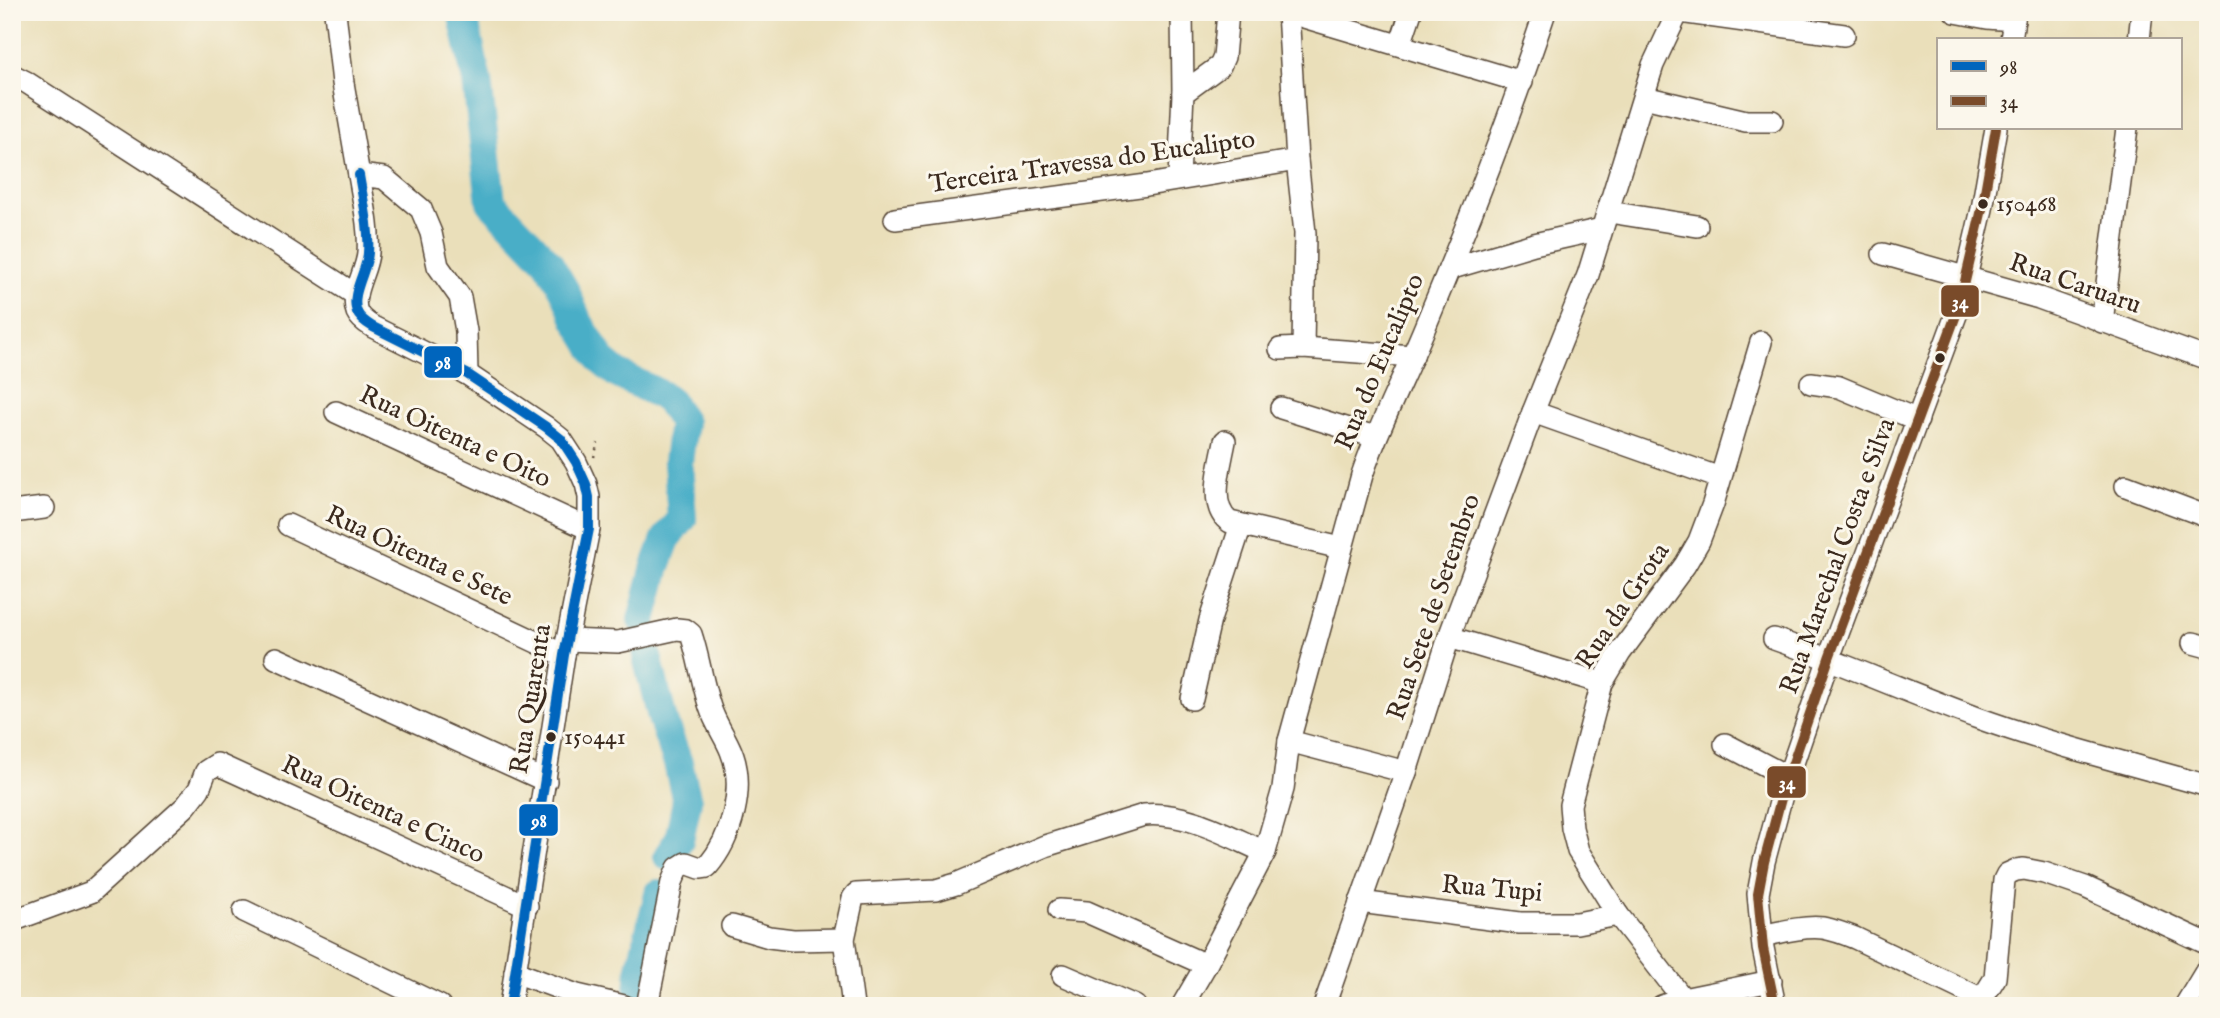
<svg xmlns="http://www.w3.org/2000/svg" width="2220" height="1018" font-family="'IM FELL English',serif">
<style>
.lines{fill:none;stroke-linecap:round;stroke-linejoin:round}
.river{stroke:#48aec7;stroke-width:30}
.minor-casing{stroke:#554535;stroke-width:24}
.path{stroke:#554535;stroke-width:2.5;stroke-dasharray:2 5;stroke-linecap:butt}
.minor{stroke:#fff;stroke-width:21}
.bus-1-casing{stroke:#fbf7ec;stroke-width:16}
.bus-2-casing{stroke:#fbf7ec;stroke-width:16}
.bus-1{stroke:#0065bd;stroke-width:10}
.bus-2{stroke:#7a4b2a;stroke-width:10}
.bus-dot{fill:#3b2a1e;stroke:#fbf7ec;stroke-width:2.5}
.labels{text-anchor:middle;dominant-baseline:central;stroke-width:6;stroke-linejoin:round;paint-order:stroke}
.bus-label{font-size:24px;fill:#3b2a1e;stroke:#fbf7ec;text-anchor:start}
.street-label{font-size:26px;fill:#3b2a1e;stroke:#fbf7ec}
.line-badge{stroke:#fbf7ec;stroke-width:2.5}
.badge-label{font-size:19px;text-anchor:middle;font-weight:bold;fill:#fff}
</style>
<rect width="100%" height="100%" fill="#fbf7ec"/>
<filter id="ink" filterUnits="userSpaceOnUse"><feTurbulence type="fractalNoise" baseFrequency=".0143" numOctaves="2"/><feDisplacementMap in="SourceGraphic" scale="14" xChannelSelector="R" yChannelSelector="G"/><feConvolveMatrix kernelMatrix="1 2 1 2 8 2 1 2 1" color-interpolation-filters="sRGB"/></filter>
<filter id="wash" filterUnits="userSpaceOnUse"><feTurbulence type="fractalNoise" baseFrequency=".00686" numOctaves="4" result="noise"/><feDisplacementMap in="SourceGraphic" scale="28" xChannelSelector="R" yChannelSelector="G"/><feGaussianBlur stdDeviation="1.57" result="paint"/><feColorMatrix in="noise" values="0 0 0 0 0 0 0 0 0 0 0 0 0 0 0 0 0 1.4 0 .05"/><feComposite in="paint" operator="in"/></filter>
<g filter="url(#wash)">
<rect width="100%" height="100%" fill="#eadfba"/>
<g class="lines">
<!-- river -->
<g class="river">
<polyline points="462,12 477,81 491,202 548,262 565,291 577,320 602,361 618,374 661,395 670,402 683,423 678,462 682,519 666,539 656,566 642,620"/>
<polyline points="647,657 663,721 678,763 687,801 679,840 668,856"/>
<polyline points="638,1004 641,968 659,894"/>
</g>
</g>
</g>
<g filter="url(#ink)">
<g class="lines">
<defs>
<g id="minor">
<polyline points="335,12 343,83 359,175 384,178 421,209 431,233 438,266 460,297 466,331 467,374"/>
<polyline points="1182,12 1183,93"/>
<polyline points="1287,12 1522,82"/>
<polyline points="1288,12 1297,160 1305,233 1303,348"/>
<polyline points="1680,12 1844,35"/>
<polyline points="1955,12 1987,18 2014,20"/>
<polyline points="2011,40 2015,12"/>
<polyline points="2139,40 2142,12"/>
<polyline points="1400,45 1411,12"/>
<polyline points="12,75 26,82 356,295"/>
<polyline points="1644,97 1746,121 1772,121"/>
<path d="M359 175C363 200 370 228 368 253 367 271 350 294 357 312 360 319 368 324 373 327L467 374 546 427 561 439 576 462 586 484 589 497V529L564 655 510 1006"/>
<polyline points="1179,178 1183,93 1220,66 1224,57 1228,12"/>
<polyline points="1609,212 1697,226"/>
<polyline points="895,219 1147,185 1297,160"/>
<polyline points="1883,254 2039,298 2208,359"/>
<polyline points="1449,269 1534,244 1602,229"/>
<polyline points="2102,322 2127,128"/>
<polyline points="1280,349 1303,348 1413,356"/>
<polyline points="1811,383 1839,387 1918,420"/>
<polyline points="1281,408 1375,437"/>
<polyline points="336,412 589,529"/>
<polyline points="1533,412 1720,478"/>
<path d="M1225 441C1221 464 1207 507 1230 522L1341 548"/>
<polyline points="2126,486 2208,517"/>
<polyline points="12,512 44,508"/>
<polyline points="288,525 564,655"/>
<polyline points="1449,637 1602,683"/>
<path d="M1774 639C1843 663 1909 693 1978 718 2053 745 2131 764 2208 786"/>
<path d="M567 640 618 642 677 629 686 630 691 634C699 658 702 683 710 707 715 723 725 736 731 751 746 787 732 838 707 867L700 868 686 863 678 868 672 882 647 1006"/>
<polyline points="2193,643 2208,647"/>
<polyline points="276,658 546,781"/>
<polyline points="1192,699 1210,620 1241,525"/>
<polyline points="1289,741 1406,772"/>
<polyline points="1725,744 1788,777"/>
<polyline points="1360,902 1520,923 1577,923 1618,915"/>
<polyline points="1059,910 1087,912 1206,965"/>
<polyline points="244,911 440,1006"/>
<polyline points="12,921 91,892 186,806 199,789 206,771 217,764 527,906"/>
<polyline points="732,926 769,937 793,940 844,939"/>
<path d="M1762 936C1781 932 1803 926 1823 928 1834 930 1845 934 1855 938L1982 999"/>
<polyline points="515,972 577,995 624,1006"/>
<polyline points="1063,975 1135,1006"/>
<polyline points="1683,999 1618,915 1578,851 1572,828 1570,805 1602,683 1620,653 1685,565 1699,541 1713,504 1761,342"/>
<path d="M853 1006 844 939 853 898 856 894 936 890 956 884 1045 846 1144 815C1186 811 1228 836 1265 852"/>
<path d="M1182 1006 1206 965 1265 852 1283 789 1289 741 1362 475C1380 422 1406 374 1427 322 1470 220 1510 117 1545 12"/>
<polyline points="1324,1006 1406,772 1449,637 1533,412 1588,275 1653,65 1678,12"/>
<polyline points="1662,1006 1683,999 1771,981"/>
<polyline points="1775,1006 1763,948 1758,894 1764,862 1782,795 1829,658 1959,307 1982,209 1996,128"/>
<polyline points="1981,1006 1982,999 1995,978 2004,880 2007,874 2016,870 2024,869 2044,873 2085,887 2208,944"/>
<polyline points="2185,1006 2208,968"/>
</g>
</defs>
<!-- minor casing -->
<use href="#minor" class="minor-casing"/>
<!-- path -->
<polyline class="path" points="594,457 598,443"/>
<!-- minor -->
<use href="#minor" class="minor"/>
<defs>
<path id="bus-1" d="M359 175C363 200 370 228 368 253 367 271 350 294 357 312 360 319 368 324 373 327L467 374 546 427 561 439 576 462 586 484 589 497V529L564 655 510 1006"/>
<polyline id="bus-2" points="1775,1006 1763,948 1758,894 1764,862 1782,795 1829,658 1959,307 1982,209 1996,128"/>
</defs>
<!-- bus-1 casing -->
<use href="#bus-1" class="bus-1-casing"/>
<!-- bus-2 casing -->
<use href="#bus-2" class="bus-2-casing"/>
<!-- bus-1 -->
<use href="#bus-1" class="bus-1"/>
<!-- bus-2 -->
<use href="#bus-2" class="bus-2"/>
</g>
</g>
<!-- markers -->
<g class="bus-dot">
<circle cx="1983" cy="204" r="6"/>
<circle cx="1940" cy="358" r="6"/>
<circle cx="551" cy="737" r="6"/>
</g>
<g class="labels">
<!-- bus labels -->
<g class="bus-label">
<text x="1996" y="204">150468</text>
<text x="564" y="737">150441</text>
</g>
<!-- street labels -->
<g class="street-label">
<text transform="translate(1092 162) rotate(-8)">Terceira Travessa do Eucalipto</text>
<text transform="translate(2075 284) rotate(19)">Rua Caruaru</text>
<text transform="translate(1380 362) rotate(-67)">Rua do Eucalipto</text>
<text transform="translate(455 437) rotate(25)">Rua Oitenta e Oito</text>
<text transform="translate(419 556) rotate(25)">Rua Oitenta e Sete</text>
<text transform="translate(1838 556) rotate(-70)">Rua Marechal Costa e Silva</text>
<text transform="translate(1623 606) rotate(-56)">Rua da Grota</text>
<text transform="translate(1434 607) rotate(-71)">Rua Sete de Setembro</text>
<text transform="translate(531 699) rotate(-81)">Rua Quarenta</text>
<text transform="translate(383 810) rotate(25)">Rua Oitenta e Cinco</text>
<text transform="translate(1492 889) rotate(5)">Rua Tupi</text>
</g>
</g>
<g class="line-badge">
<rect x="1940" y="284" width="40" height="34" rx="7" fill="#7a4b2a"/>
<rect x="423" y="345" width="40" height="34" rx="7" fill="#0065bd"/>
<rect x="1766" y="765" width="41" height="34" rx="7" fill="#7a4b2a"/>
<rect x="518" y="803" width="41" height="34" rx="7" fill="#0065bd"/>
</g>
<g class="badge-label">
<text x="1960" y="308">34</text>
<text x="443" y="369">98</text>
<text x="1787" y="789">34</text>
<text x="539" y="827">98</text>
</g>
<!-- margin -->
<rect width="2220" height="1018" fill="none" stroke="#fbf7ec" stroke-width="42"/>
<!-- legend -->
<rect x="1937" y="38" width="245" height="91" fill="#fbf7ec" stroke="#aea59a" stroke-width="2"/>
<rect x="1951" y="61" width="35" height="10" fill="#0065bd" stroke="#aea59a" stroke-width="2"/>
<text x="2000" y="74" font-size="21" fill="#3b2a1e">98</text>
<rect x="1951" y="96" width="35" height="10" fill="#7a4b2a" stroke="#aea59a" stroke-width="2"/>
<text x="2000" y="108" font-size="21" fill="#3b2a1e">34</text>
</svg>
